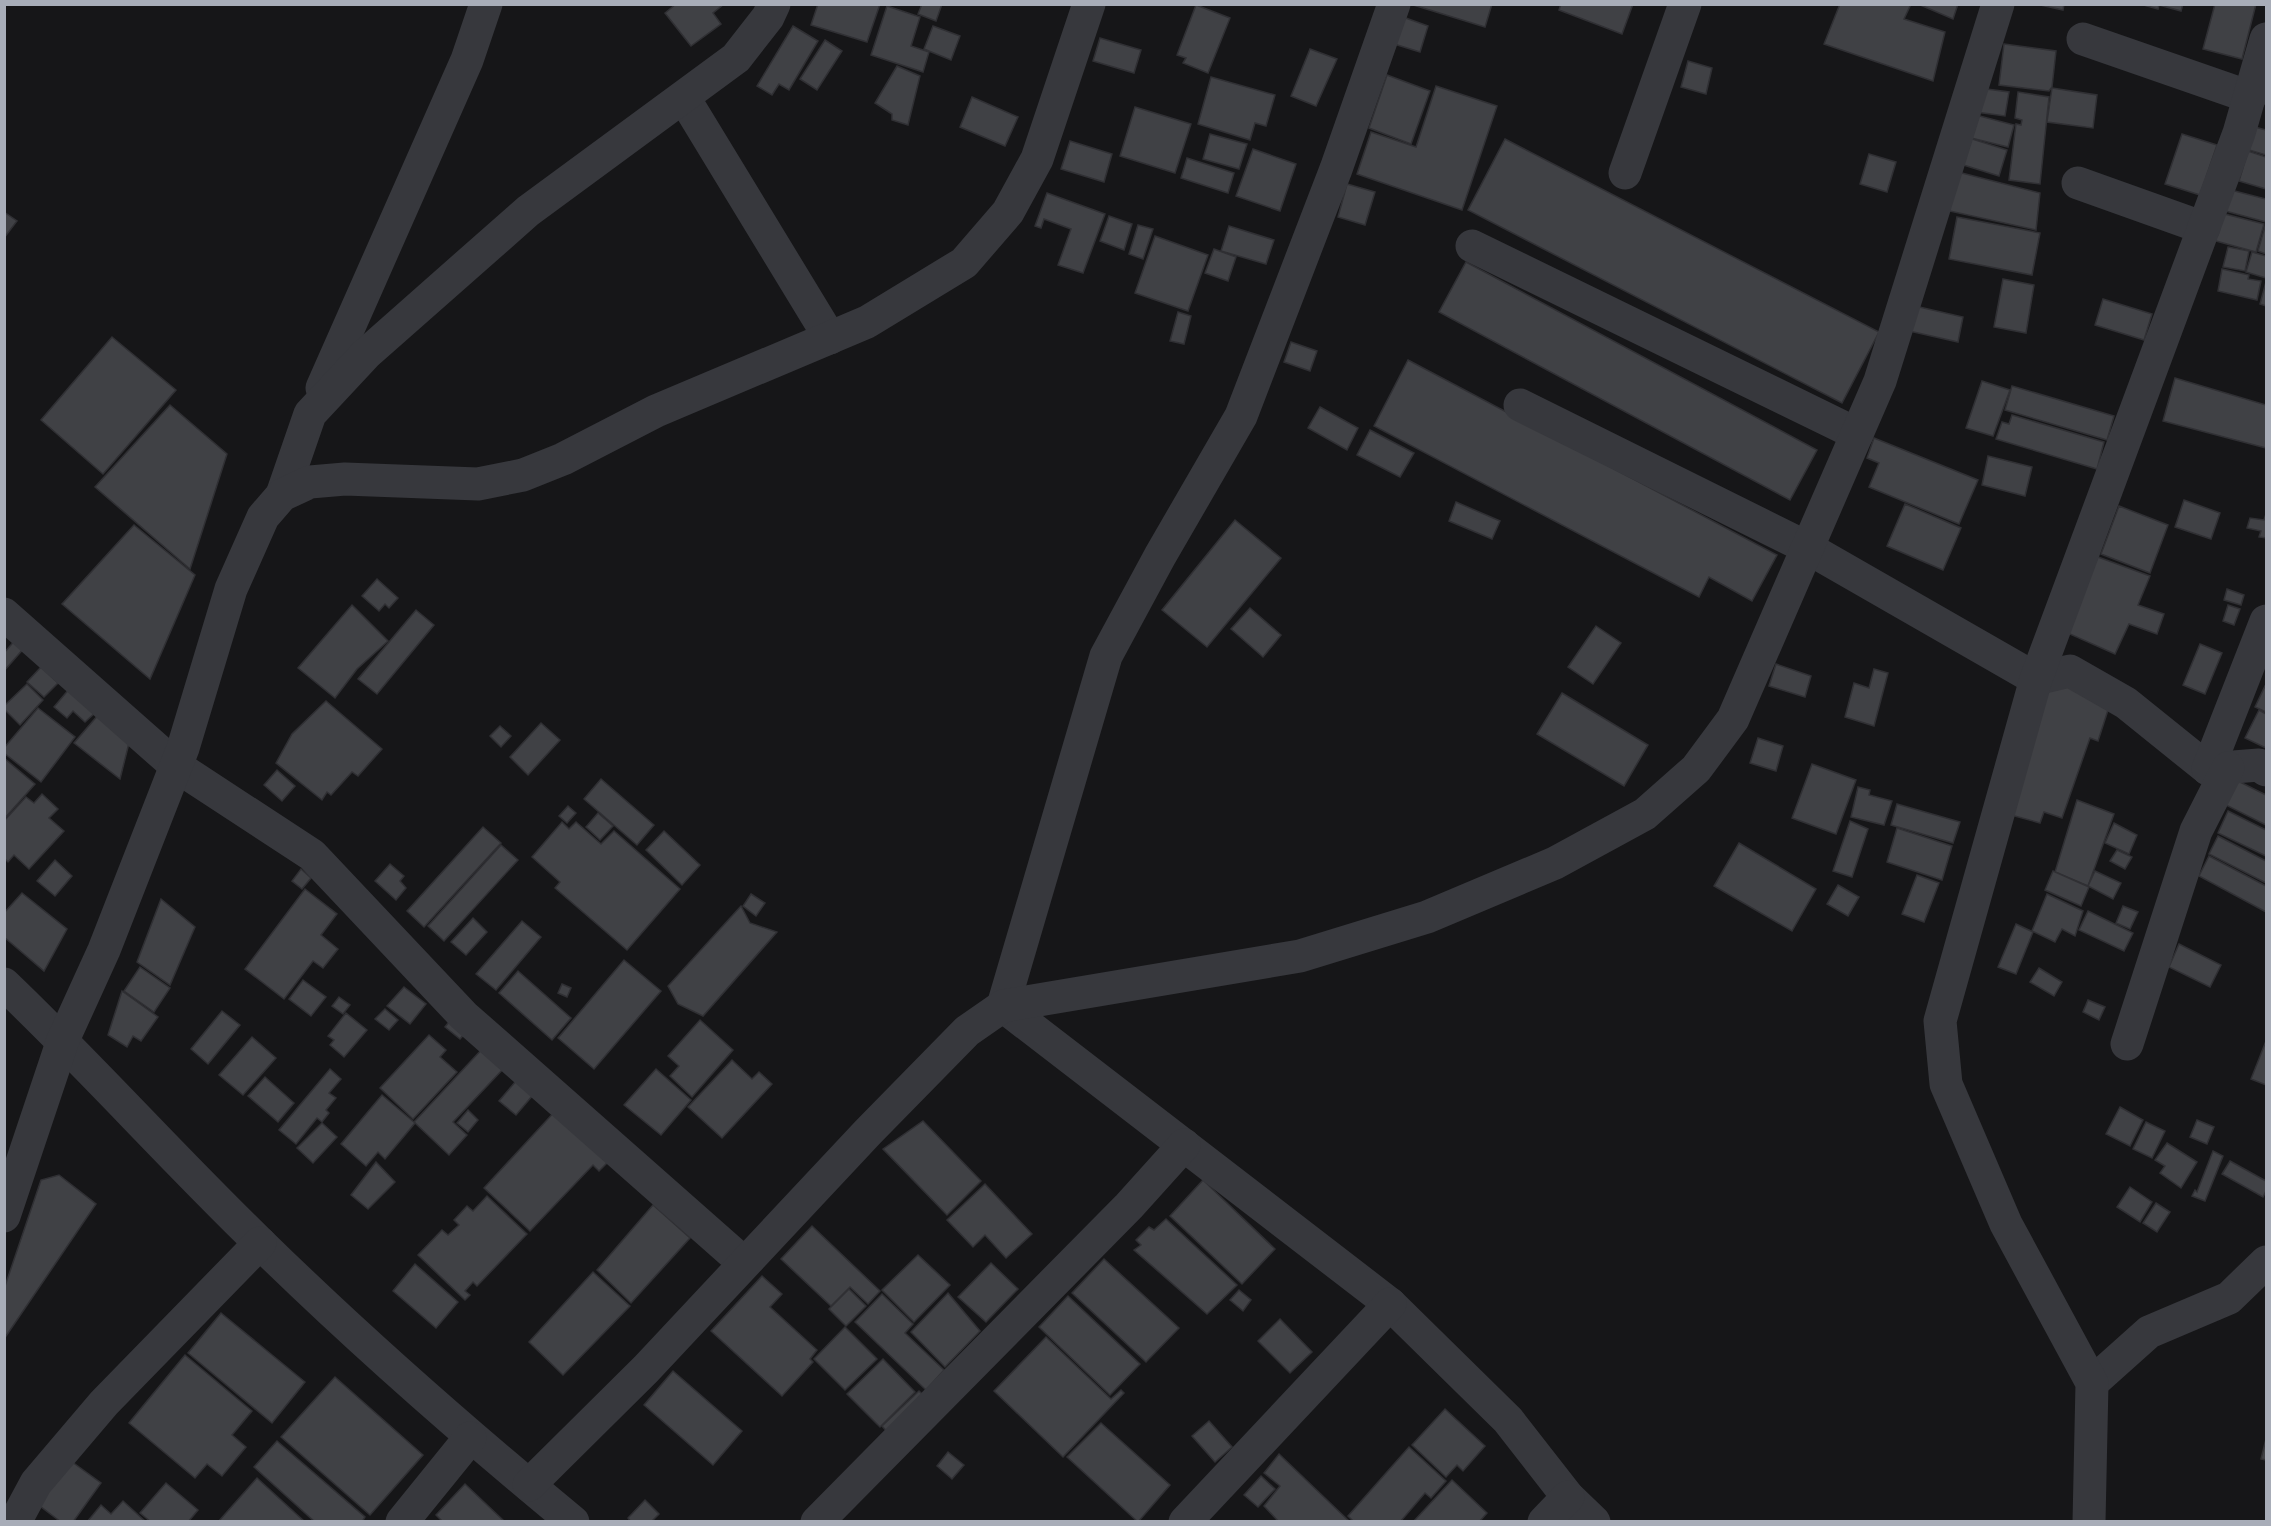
<svg xmlns="http://www.w3.org/2000/svg" width="2271" height="1526" font-family="'Source Sans 3',sans-serif">
<style>
.building{fill:#404145;stroke:#303034;stroke-width:1.5}
.lines{fill:none;stroke-linecap:round;stroke-linejoin:round}
.minor{stroke:#37383d;stroke-width:33}
</style>
<rect width="100%" height="100%" fill="#161618"/>
<!-- building -->
<g class="building">
<polygon points="676,4 724,4 713,13 721,24 691,46 665,13"/>
<polygon points="818,4 880,4 867,42 811,25"/>
<polygon points="922,4 942,4 936,21 918,14"/>
<polygon points="1410,4 1492,4 1485,27"/>
<polygon points="1561,4 1633,4 1622,34 1559,10"/>
<polygon points="1840,4 1911,4 1904,19 1945,32 1933,81 1824,44"/>
<polygon points="1918,4 1958,4 1953,19"/>
<polygon points="2036,4 2064,4 2063,10"/>
<polygon points="2140,4 2183,4 2181,11 2159,5 2158,9"/>
<polygon points="2215,4 2256,4 2242,59 2203,49"/>
<polygon points="1196,5 1230,18 1208,73 1183,63 1186,58 1177,55"/>
<polygon points="887,6 920,17 911,46 929,52 923,72 871,55"/>
<polygon points="1403,17 1428,26 1420,52 1394,44"/>
<polygon points="793,26 818,41 789,90 779,84 772,95 757,86"/>
<polygon points="933,26 960,36 951,60 924,49"/>
<polygon points="1100,38 1141,50 1134,73 1093,61"/>
<polygon points="825,40 842,51 817,90 800,79"/>
<polygon points="2004,44 2056,51 2052,87 2049,91 1999,85"/>
<polygon points="1310,49 1337,59 1316,106 1291,96"/>
<polygon points="1688,61 1712,68 1706,94 1681,87"/>
<polygon points="897,66 920,76 908,125 892,120 892,114 875,103"/>
<polygon points="1387,75 1430,91 1411,144 1369,128"/>
<polygon points="1211,77 1275,95 1266,126 1255,123 1250,140 1198,124"/>
<polygon points="1436,86 1497,106 1462,210 1357,174 1371,132 1416,147"/>
<polygon points="1979,88 2009,92 2005,116 1976,112"/>
<polygon points="2052,88 2097,95 2093,128 2047,122"/>
<polygon points="2018,92 2049,97 2040,184 2009,180 2016,124 2021,125 2022,120 2015,118"/>
<polygon points="972,97 1018,117 1005,146 960,127"/>
<polygon points="1135,107 1191,124 1175,173 1120,156"/>
<polygon points="1972,114 2014,125 2008,147 1967,137"/>
<polygon points="2255,127 2266,130 2266,155 2249,150"/>
<polygon points="1210,134 1247,144 1239,169 1203,159"/>
<polygon points="2182,134 2217,145 2200,195 2165,184"/>
<polygon points="1966,137 2007,150 1999,176 1957,163"/>
<polygon points="1505,139 1879,332 1842,403 1468,210"/>
<polygon points="1070,141 1112,154 1104,182 1061,169"/>
<polygon points="1253,149 1296,164 1280,211 1236,196"/>
<polygon points="2248,151 2266,157 2266,189 2239,181"/>
<polygon points="1869,154 1896,162 1887,192 1860,184"/>
<polygon points="1187,158 1234,173 1228,193 1181,178"/>
<polygon points="1954,171 2040,193 2036,230 1945,210"/>
<polygon points="1347,184 1375,192 1365,225 1338,217"/>
<polygon points="2223,188 2266,199 2266,222 2218,209"/>
<polygon points="1047,193 1105,214 1083,273 1058,265 1071,229 1044,219 1041,228 1035,226"/>
<polygon points="2213,211 2264,224 2256,252 2205,238"/>
<polygon points="4,212 17,221 4,238"/>
<polygon points="1109,216 1132,224 1124,250 1100,241"/>
<polygon points="1957,217 2040,233 2032,275 1949,259"/>
<polygon points="2266,223 2266,254 2258,251"/>
<polygon points="1138,225 1153,229 1143,259 1129,254"/>
<polygon points="1229,226 1274,240 1266,264 1221,251"/>
<polygon points="1155,236 1208,255 1188,311 1135,293"/>
<polygon points="2228,247 2249,251 2245,271 2223,267"/>
<polygon points="1214,249 1236,257 1228,281 1205,273"/>
<polygon points="2252,252 2266,256 2266,278 2246,272"/>
<polygon points="1466,262 1817,450 1790,500 1439,312"/>
<polygon points="2222,269 2249,275 2248,279 2261,281 2257,300 2218,291"/>
<polygon points="2003,279 2034,285 2026,333 1994,327"/>
<polygon points="2266,282 2266,306 2260,304"/>
<polygon points="2103,299 2152,314 2144,340 2095,325"/>
<polygon points="1915,306 1963,317 1958,342 1909,331"/>
<polygon points="1178,312 1191,316 1184,344 1170,341"/>
<polygon points="112,337 176,390 103,474 41,420"/>
<polygon points="1291,342 1317,351 1310,371 1284,362"/>
<polygon points="1408,360 1777,555 1752,601 1709,577 1699,597 1374,426"/>
<polygon points="2175,378 2266,405 2266,448 2163,421"/>
<polygon points="1982,381 2010,390 1993,436 1966,428"/>
<polygon points="2012,386 2114,416 2107,440 2005,410"/>
<polygon points="170,405 227,454 190,569 95,487"/>
<polygon points="1320,407 1358,428 1347,450 1308,428"/>
<polygon points="2012,415 2104,442 2097,469 1996,439 2002,422 2009,424"/>
<polygon points="1370,430 1414,453 1400,477 1357,455"/>
<polygon points="1874,438 1978,480 1959,524 1869,487 1879,463 1867,458"/>
<polygon points="1988,456 2032,467 2025,496 1982,485"/>
<polygon points="2184,500 2220,513 2211,539 2175,527"/>
<polygon points="1456,502 1500,521 1492,539 1449,521"/>
<polygon points="1905,504 1961,528 1943,570 1887,546"/>
<polygon points="2119,506 2168,525 2150,573 2101,554"/>
<polygon points="2266,514 2266,538 2259,537 2261,531 2247,528 2250,518 2264,520"/>
<polygon points="1235,520 1281,558 1207,647 1162,610"/>
<polygon points="134,525 195,575 150,679 62,604"/>
<polygon points="2098,557 2150,576 2138,605 2164,614 2157,634 2129,624 2115,654 2063,631"/>
<polygon points="377,579 398,598 389,608 385,604 379,611 362,596"/>
<polygon points="2227,589 2244,595 2241,605 2224,600"/>
<polygon points="352,605 388,641 357,669 335,698 298,668"/>
<polygon points="2228,605 2240,609 2234,625 2223,621"/>
<polygon points="1250,608 1281,635 1263,657 1231,629"/>
<polygon points="416,610 434,625 377,694 358,679"/>
<polygon points="1596,626 1621,643 1593,684 1568,667"/>
<polygon points="16,639 25,647 4,671 4,653"/>
<polygon points="2200,644 2222,653 2205,694 2183,685"/>
<polygon points="1776,664 1811,676 1805,697 1769,686"/>
<polygon points="41,667 58,683 44,697 27,682"/>
<polygon points="1874,669 1888,673 1874,726 1845,717 1854,683 1869,688"/>
<polygon points="2067,681 2109,707 2098,741 2090,738 2062,818 2044,812 2040,823 2011,815 2047,690"/>
<polygon points="27,684 43,700 20,725 4,709 4,706"/>
<polygon points="2265,686 2266,687 2266,712 2255,707"/>
<polygon points="70,688 96,712 85,722 73,711 67,718 54,707"/>
<polygon points="1562,693 1648,745 1624,786 1537,734"/>
<polygon points="326,701 382,749 358,776 352,772 331,795 327,792 322,800 276,763 292,734"/>
<polygon points="38,708 75,737 41,782 4,753 4,748"/>
<polygon points="2259,710 2266,714 2266,748 2245,738"/>
<polygon points="99,714 131,735 120,779 74,743"/>
<polygon points="541,723 560,740 528,775 510,757"/>
<polygon points="500,726 511,736 501,747 490,736"/>
<polygon points="1758,738 1783,746 1776,771 1750,763"/>
<polygon points="4,758 35,784 4,819"/>
<polygon points="1812,764 1856,780 1836,834 1792,818"/>
<polygon points="277,770 295,786 282,801 264,785"/>
<polygon points="601,779 654,825 637,845 584,799"/>
<polygon points="2238,781 2266,795 2266,825 2226,805"/>
<polygon points="1858,787 1870,790 1869,795 1892,801 1884,825 1851,817"/>
<polygon points="42,794 58,809 49,818 64,831 29,869 14,855 8,862 4,858 4,821 26,797 34,803"/>
<polygon points="2077,800 2114,814 2088,886 2055,872"/>
<polygon points="1897,804 1960,822 1953,843 1891,825"/>
<polygon points="568,806 576,813 567,823 559,816"/>
<polygon points="2228,811 2266,830 2266,856 2218,833"/>
<polygon points="598,813 613,826 600,840 586,827"/>
<polygon points="1850,821 1868,829 1852,877 1833,871"/>
<polygon points="562,822 569,829 576,822 601,844 614,831 680,889 627,950 555,888 560,882 532,857"/>
<polygon points="2114,823 2137,835 2129,854 2105,843"/>
<polygon points="483,827 501,843 424,927 407,911"/>
<polygon points="1897,828 1952,846 1942,880 1887,862"/>
<polygon points="664,831 700,865 682,885 646,850"/>
<polygon points="2218,836 2266,861 2266,883 2209,854"/>
<polygon points="1739,843 1816,889 1792,931 1714,886"/>
<polygon points="501,845 518,860 444,941 428,926"/>
<polygon points="2117,850 2132,857 2125,869 2110,861"/>
<polygon points="2209,856 2266,886 2266,912 2199,876"/>
<polygon points="55,860 72,876 55,896 37,881"/>
<polygon points="390,864 404,876 400,881 406,888 396,900 375,881"/>
<polygon points="301,869 311,878 302,889 292,881"/>
<polygon points="2053,871 2089,887 2081,906 2045,890"/>
<polygon points="2095,871 2121,883 2113,899 2088,886"/>
<polygon points="1917,875 1939,883 1924,922 1902,914"/>
<polygon points="1838,885 1859,897 1848,916 1827,904"/>
<polygon points="305,889 337,914 321,935 338,949 323,968 313,961 284,999 245,969"/>
<polygon points="22,893 67,929 44,971 4,937 4,913"/>
<polygon points="751,894 765,903 756,916 743,906"/>
<polygon points="2047,894 2083,911 2075,936 2062,929 2055,942 2032,931"/>
<polygon points="161,899 195,927 170,985 137,962"/>
<polygon points="741,906 750,923 777,932 703,1016 678,1004 668,986"/>
<polygon points="2123,906 2138,912 2130,929 2116,923"/>
<polygon points="2088,911 2133,933 2124,951 2079,930"/>
<polygon points="473,918 487,932 466,955 451,942"/>
<polygon points="522,921 541,937 496,990 476,974"/>
<polygon points="2016,924 2033,932 2016,974 1998,967"/>
<polygon points="2179,944 2221,965 2210,987 2169,967"/>
<polygon points="624,960 661,991 594,1069 558,1038"/>
<polygon points="140,967 170,988 154,1012 124,991"/>
<polygon points="2039,968 2062,982 2054,996 2030,982"/>
<polygon points="518,971 571,1018 552,1040 499,993"/>
<polygon points="303,980 326,997 311,1016 289,999"/>
<polygon points="562,984 571,988 567,997 558,993"/>
<polygon points="404,987 426,1004 410,1024 387,1006"/>
<polygon points="122,991 158,1017 141,1041 133,1036 127,1047 108,1035"/>
<polygon points="339,997 350,1005 343,1014 332,1006"/>
<polygon points="2088,1000 2105,1007 2099,1020 2083,1012"/>
<polygon points="385,1009 398,1020 389,1030 375,1019"/>
<polygon points="222,1011 240,1025 208,1064 191,1049"/>
<polygon points="346,1013 367,1030 344,1057 330,1045 334,1040 328,1036"/>
<polygon points="452,1018 467,1031 460,1039 445,1027"/>
<polygon points="700,1020 733,1050 692,1097 670,1076 679,1066 668,1056"/>
<polygon points="429,1035 446,1050 440,1057 457,1072 413,1119 380,1088"/>
<polygon points="252,1037 276,1058 243,1095 219,1075"/>
<polygon points="2266,1041 2266,1085 2251,1079"/>
<polygon points="484,1047 505,1067 453,1122 467,1135 449,1155 414,1122"/>
<polygon points="732,1060 752,1079 759,1072 772,1084 722,1138 688,1107"/>
<polygon points="330,1069 341,1079 329,1093 336,1098 326,1110 329,1113 322,1122 317,1118 296,1144 279,1130"/>
<polygon points="656,1069 691,1100 661,1135 624,1105"/>
<polygon points="265,1077 294,1103 278,1122 248,1096"/>
<polygon points="516,1081 533,1095 516,1115 499,1101"/>
<polygon points="382,1095 415,1123 385,1159 378,1152 366,1166 341,1144"/>
<polygon points="2120,1107 2143,1120 2130,1146 2106,1134"/>
<polygon points="558,1108 609,1161 599,1171 593,1165 530,1231 484,1188"/>
<polygon points="468,1110 478,1120 468,1132 457,1123"/>
<polygon points="2197,1120 2214,1127 2207,1144 2190,1137"/>
<polygon points="923,1121 981,1181 947,1215 883,1149"/>
<polygon points="2146,1122 2165,1131 2152,1158 2133,1149"/>
<polygon points="322,1123 337,1137 313,1163 297,1148"/>
<polygon points="2167,1143 2197,1162 2181,1188 2160,1173 2165,1166 2155,1160"/>
<polygon points="2213,1151 2223,1156 2205,1201 2192,1196 2195,1190 2197,1192"/>
<polygon points="2230,1161 2266,1181 2266,1191 2263,1197 2222,1174"/>
<polygon points="376,1162 395,1182 368,1209 351,1195"/>
<polygon points="59,1175 96,1204 4,1339 4,1289 41,1180"/>
<polygon points="1203,1180 1275,1249 1242,1284 1170,1216"/>
<polygon points="985,1184 1032,1234 1006,1258 985,1235 973,1247 947,1220"/>
<polygon points="2130,1187 2152,1202 2140,1222 2117,1207"/>
<polygon points="487,1196 527,1234 477,1286 473,1282 465,1291 470,1295 465,1300 418,1255 442,1230 448,1235 459,1225 454,1220 467,1206 473,1211"/>
<polygon points="2156,1203 2170,1212 2157,1232 2143,1223"/>
<polygon points="653,1205 690,1238 631,1303 597,1270"/>
<polygon points="1166,1219 1237,1285 1207,1314 1134,1250 1141,1245 1136,1240 1149,1227 1154,1230"/>
<polygon points="812,1226 880,1291 868,1304 850,1287 831,1306 781,1259"/>
<polygon points="918,1255 950,1285 914,1322 882,1290"/>
<polygon points="1104,1259 1179,1328 1146,1362 1072,1293"/>
<polygon points="991,1263 1018,1289 986,1322 958,1297"/>
<polygon points="415,1264 458,1302 436,1328 393,1291"/>
<polygon points="593,1272 630,1306 563,1375 529,1342"/>
<polygon points="762,1276 782,1294 770,1307 817,1350 810,1359 813,1362 782,1396 711,1331"/>
<polygon points="849,1289 866,1306 846,1326 829,1309"/>
<polygon points="1239,1290 1251,1300 1243,1311 1230,1300"/>
<polygon points="948,1293 980,1331 945,1367 911,1332"/>
<polygon points="882,1294 913,1324 905,1333 944,1370 926,1390 855,1322"/>
<polygon points="1068,1296 1140,1364 1110,1395 1039,1327"/>
<polygon points="221,1313 305,1382 272,1423 188,1353"/>
<polygon points="1280,1319 1312,1352 1290,1373 1258,1341"/>
<polygon points="845,1327 877,1359 845,1390 814,1359"/>
<polygon points="1046,1337 1111,1399 1121,1390 1124,1393 1063,1457 994,1391"/>
<polygon points="185,1355 252,1411 232,1435 246,1447 222,1476 207,1464 195,1478 129,1423"/>
<polygon points="883,1359 915,1392 880,1427 847,1394"/>
<polygon points="673,1371 742,1431 713,1465 644,1405"/>
<polygon points="335,1377 423,1455 370,1515 281,1437"/>
<polygon points="919,1391 925,1397 888,1433 882,1426"/>
<polygon points="1445,1409 1485,1446 1463,1471 1457,1465 1446,1477 1412,1445"/>
<polygon points="1209,1421 1232,1447 1215,1462 1192,1436"/>
<polygon points="1101,1423 1170,1485 1138,1522 1067,1457"/>
<polygon points="2266,1439 2266,1460 2261,1459"/>
<polygon points="277,1441 365,1517 362,1522 315,1522 254,1467"/>
<polygon points="1409,1447 1446,1481 1431,1498 1425,1493 1400,1522 1354,1522 1348,1516"/>
<polygon points="948,1452 964,1465 952,1479 937,1466"/>
<polygon points="1279,1454 1350,1522 1279,1522 1264,1506 1280,1486 1264,1473"/>
<polygon points="68,1459 101,1483 73,1522 61,1522 36,1503"/>
<polygon points="1261,1476 1275,1489 1258,1507 1244,1495"/>
<polygon points="257,1478 305,1522 218,1522"/>
<polygon points="1452,1480 1487,1513 1479,1522 1413,1522"/>
<polygon points="166,1483 198,1510 188,1522 151,1522 140,1513"/>
<polygon points="465,1484 505,1522 443,1522 436,1515"/>
<polygon points="645,1500 659,1514 651,1522 631,1522 628,1518"/>
<polygon points="123,1501 146,1522 87,1522 101,1505 111,1514"/>
</g>
<g class="lines">
<!-- minor -->
<g class="minor">
<polyline points="1394,4 1336,169 1241,416 1160,556 1106,656 1003,1006 1390,1304 1508,1420 1568,1497 1594,1522"/>
<polyline points="2083,39 2250,97"/>
<polyline points="684,98 830,338"/>
<polyline points="1625,173 1685,4"/>
<polyline points="2078,183 2204,228"/>
<polyline points="1472,246 1857,434"/>
<polyline points="322,388 467,60 486,4"/>
<polyline points="1520,405 1806,547 2036,679 2070,671 2126,703 2208,769 2259,765 2266,770"/>
<polyline points="282,495 310,414 366,354 528,211 736,58 768,17 774,4"/>
<polyline points="4,614 176,766 312,855 464,1016 744,1263"/>
<polyline points="2208,769 2266,621"/>
<path d="M4 984C92 1068 173 1159 260 1243 360 1341 465 1433 573 1522"/>
<polyline points="2127,1044 2196,831 2228,768"/>
<polyline points="4,1216 63,1040 104,950 183,748 231,589 263,517 282,495 310,482 345,479 478,484 523,475 563,459 656,411 867,322 964,263 1008,212 1037,159 1089,4"/>
<polyline points="2092,1383 2149,1332 2229,1298 2266,1262"/>
<polyline points="529,1485 646,1369 868,1132 967,1031 1003,1006 1300,956 1427,917 1555,863 1645,814 1696,769 1733,719 1880,381 1998,4"/>
<polyline points="15,1522 36,1483 104,1403 260,1243"/>
<polyline points="402,1522 470,1438"/>
<polyline points="817,1522 1129,1206 1184,1145"/>
<polyline points="1185,1522 1390,1304"/>
<polyline points="1544,1522 1568,1497"/>
<polyline points="2089,1522 2092,1383 2006,1224 1946,1084 1940,1021 2036,679 2239,133 2266,39"/>
</g>
</g>
<!-- border -->
<rect width="2271" height="1526" fill="none" stroke="#a8adb8" stroke-width="12"/>
</svg>
